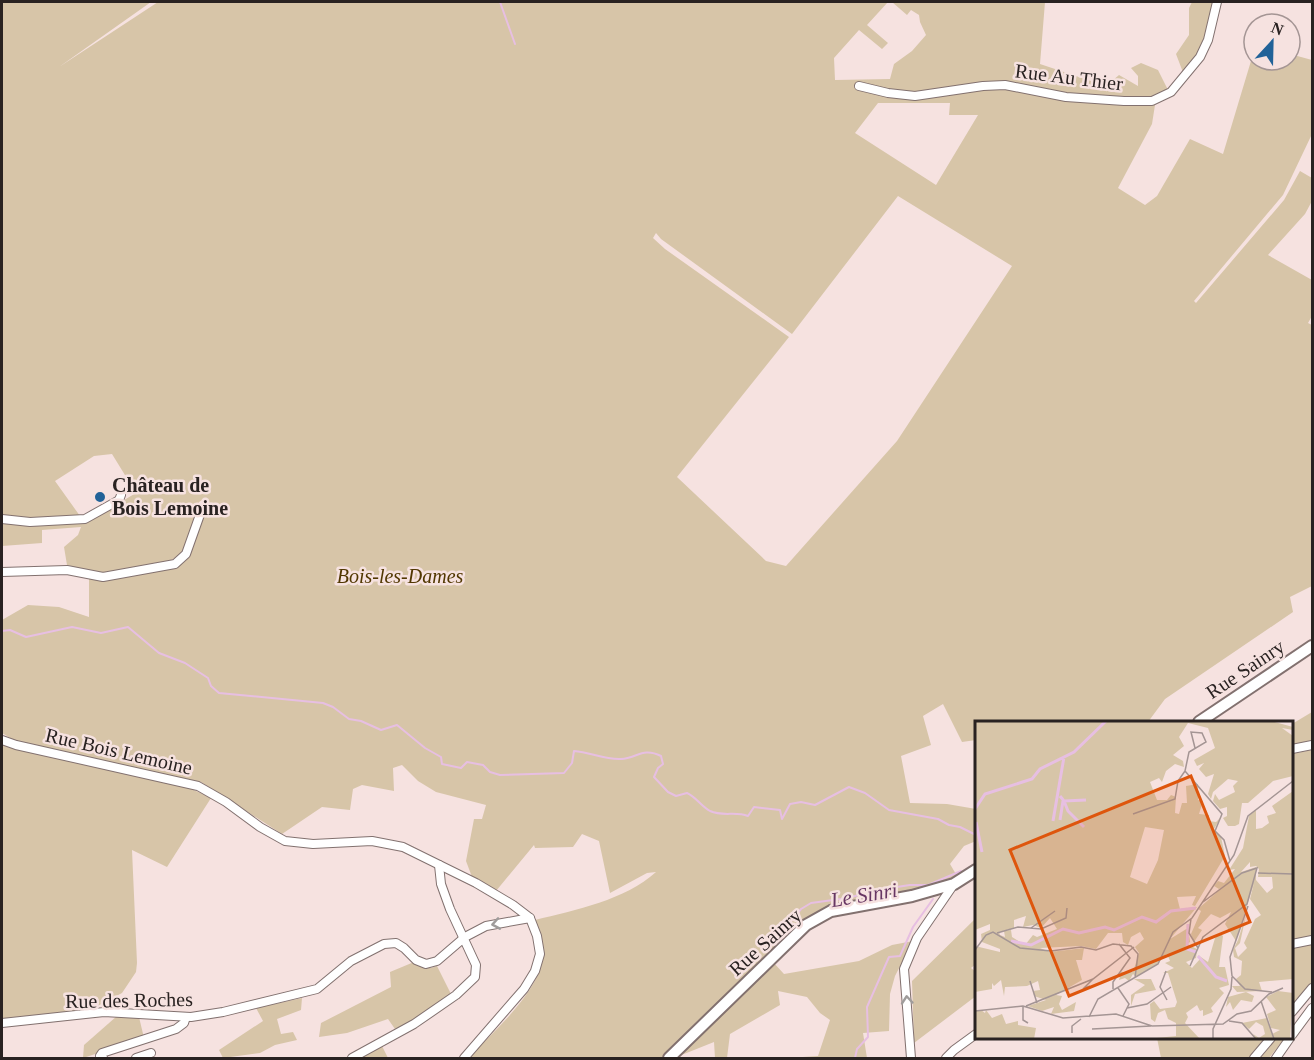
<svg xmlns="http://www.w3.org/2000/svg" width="1314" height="1060" font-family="'Times New Roman',serif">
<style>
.green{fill:#d7c5a8;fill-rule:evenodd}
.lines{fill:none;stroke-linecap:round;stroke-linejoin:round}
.stream{stroke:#e7bfe2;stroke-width:2}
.street-casing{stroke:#82716f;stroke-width:10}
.secondary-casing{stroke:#82716f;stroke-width:14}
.street{stroke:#fff;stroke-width:8}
.secondary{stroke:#fff;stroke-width:10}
.oneway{stroke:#9f9c9b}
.poi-dot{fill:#216298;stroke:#f6e2e0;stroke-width:2}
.labels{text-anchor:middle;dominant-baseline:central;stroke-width:5;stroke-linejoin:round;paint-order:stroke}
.street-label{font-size:20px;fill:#292221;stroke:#f6e2e0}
.poi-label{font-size:20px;font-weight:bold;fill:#292221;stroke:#f6e2e0;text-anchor:start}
.park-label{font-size:20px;font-style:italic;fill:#513700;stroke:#f6e2e0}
.water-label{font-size:21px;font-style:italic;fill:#673663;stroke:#f6e2e0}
.inset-river{fill:none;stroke:#e7bfe2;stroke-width:3}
.inset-road{fill:none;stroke:#a49594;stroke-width:1.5}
.view{fill:#de560d;fill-opacity:0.15;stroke:#de560d;stroke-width:3}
.inset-edge{fill:none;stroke:#292221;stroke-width:3}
</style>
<rect width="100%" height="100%" fill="#f6e2e0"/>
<!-- green -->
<g class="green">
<path d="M2 2H151L59 67 158 2H888L867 25 888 43 882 49 859 30 834 58 835 80 890 79 894 64 912 51 926 35 920 22 919 15 911 10 907 15 892 2H1045L1040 64 1106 86 1119 75 1138 86V76L1131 68 1141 63 1158 70 1168 90 1155 105 1152 124 1118 188 1145 205 1157 196 1190 139 1223 154 1254 51V60H1290V54L1312 60V134L1283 195 1194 301 1196 303 1284 200 1300 171 1312 178V201L1305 214 1268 255 1312 280V316L1308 323 1312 325V586L1290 597 1293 612 1165 699 1148 722H976V740L962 742 943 704 923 716 931 745 901 756 910 803 947 804 976 809V841L964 846 950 864 960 881 832 911 806 925 666 1058H468C492 1033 548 985 543 948 542 939 538 929 535 920 576 910 625 900 656 872L647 873 610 893 599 841 582 834 573 847 535 848 534 845 496 891 472 877 466 861 474 819H482L486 805 436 792 418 781 402 765 393 768 394 791 362 785 353 789 350 810 322 807 282 834 201 782 34 746 12 739 2 733V620L28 605 59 607 89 617V578L179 566 206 512 204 499 199 502 198 519 183 554 167 562 100 574 67 565 64 547 78 535 81 527 42 530V543L2 546ZM878 103H950L949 115H978L936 185 855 133ZM898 196 1012 266 897 441 786 566 766 561 677 477 789 337 665 249 653 238 656 233 661 239 792 334ZM112 454 136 493 85 523 55 481 94 456Z"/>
<path d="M1192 2H1213C1213 41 1209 46 1184 75L1176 54 1189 35V8Z"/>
<polygon points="1312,712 1312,740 1292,745 1292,724"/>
<polygon points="2,744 11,747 183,785 211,798 167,867 132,850 137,963 136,972 122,993 86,1012 2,1020"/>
<polygon points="1312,750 1312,937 1292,941 1292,754"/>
<polygon points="976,918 976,964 971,968 976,972 976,996 914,1043 912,981"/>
<polygon points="913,941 895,976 890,994 889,1031 863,1033 867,1058 787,1058 818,1056 830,1020 820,1013 807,997 778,991 780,1005 730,1034 727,1058 715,1058 714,1042 674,1058 773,962 784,974 859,961 892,945"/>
<polygon points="1312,942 1312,982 1292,1007 1292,948"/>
<polygon points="414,962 431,968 437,966 451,994 414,1021 395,1029 388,1019 347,1033 319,1037 321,1023 391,987 390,972"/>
<polygon points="302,998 301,1010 277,1019 281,1034 293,1032 297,1040 275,1045 260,1053 223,1058 219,1050 263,1021 256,1008"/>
<polygon points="117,1016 139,1017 144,1038 83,1058 84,1045"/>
<polygon points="1157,1038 1267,1038 1251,1058 1161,1058"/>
<polygon points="1277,1038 1285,1038 1269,1058 1260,1058"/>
<polygon points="382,1046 388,1058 359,1058"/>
</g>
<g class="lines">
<!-- stream -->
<g class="stream">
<polyline points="500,2 515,44"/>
<path d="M2 631 10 630 26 637 72 627 101 633 128 627 159 653 185 663 208 678 211 686 219 693 323 703 333 707 349 719 361 721 381 730 397 725 425 748 441 757 442 764 461 768 467 762 483 765 490 772 500 775 564 773 572 763 574 751C590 752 605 760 621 759 637 758 643 747 661 756L663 764 658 768 654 777 668 792 676 796 687 793C696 797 701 806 710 811 723 817 735 811 748 816L754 807 780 810 782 819 790 804 801 802 815 805 849 787 865 793 889 810 938 819 949 825 960 827 976 835"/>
<polyline points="779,936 801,909 811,903 848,898 877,890 910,885 928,885 961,871"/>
<polyline points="855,1058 857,1049 868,1037 867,1007 889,957 900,956 913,927 933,899"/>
</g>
<defs>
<g id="street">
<polyline points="859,86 888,93 915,96 983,86 1005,85 1066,97 1124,101 1152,101 1171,92 1200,57 1208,40 1217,2"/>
<polyline points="2,519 30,522 85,519 119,500 121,495"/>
<polyline points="2,572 67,570 103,577 175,564 186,554 202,509"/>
<polyline points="2,740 16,745 198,786 226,802 260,827 285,841 313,844 372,841 403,847 476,883 513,905 530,918 537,936 540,954 535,971 524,989 464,1058"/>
<polyline points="1292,749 1312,745"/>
<polyline points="1292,944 1312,940"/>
<polyline points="1292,1012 1312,988"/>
<polyline points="2,1023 104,1012 191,1017 223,1012 317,989 351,961 384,944 396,943 404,948 416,960 426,964 437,961 465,937 486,926 530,918"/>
<polyline points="1292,1035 1312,1008"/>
<polyline points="103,1058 100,1056 102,1053 176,1029 184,1023 186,1017"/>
<polyline points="136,1058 151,1053"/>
<polyline points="352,1058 414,1024 456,995 475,977 476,965 450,909 441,884 439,865"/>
<polyline points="911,1058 904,969 917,938 954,884"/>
<polyline points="946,1058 954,1050 976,1034"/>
<polyline points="1254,1058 1271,1038"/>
<polyline points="1276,1058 1290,1038"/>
</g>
<g id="secondary">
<polyline points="1199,722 1312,646"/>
<polyline points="669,1058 806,925 831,911 912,896 954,884 976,870"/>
</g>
</defs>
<!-- street casing -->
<use href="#street" class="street-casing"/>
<!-- secondary casing -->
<use href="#secondary" class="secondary-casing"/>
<!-- street -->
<use href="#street" class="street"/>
<!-- secondary -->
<use href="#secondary" class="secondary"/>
</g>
<!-- one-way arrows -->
<defs><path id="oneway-chevron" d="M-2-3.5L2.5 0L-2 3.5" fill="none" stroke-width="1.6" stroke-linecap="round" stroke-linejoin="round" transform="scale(1.5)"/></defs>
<g class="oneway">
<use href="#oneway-chevron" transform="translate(496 924) rotate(170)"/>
<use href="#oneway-chevron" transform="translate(907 1000) rotate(-95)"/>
</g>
<!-- markers -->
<circle class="poi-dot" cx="100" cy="497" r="6"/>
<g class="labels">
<!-- street labels -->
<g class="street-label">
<text transform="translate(1069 77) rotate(7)">Rue Au Thier</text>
<text transform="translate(1245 669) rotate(-34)">Rue Sainry</text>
<text transform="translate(119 751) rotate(13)">Rue Bois Lemoine</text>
<text transform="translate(765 942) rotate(-42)">Rue Sainry</text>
<text transform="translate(129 1000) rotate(-1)">Rue des Roches</text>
</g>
<!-- poi labels -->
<g class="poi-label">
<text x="112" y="485">Château de<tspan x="112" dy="23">Bois Lemoine</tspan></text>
</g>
<!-- park labels -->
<g class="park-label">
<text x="400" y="576">Bois-les-Dames</text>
</g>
<!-- water labels -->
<g class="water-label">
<text transform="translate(864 895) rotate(-9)">Le Sinri</text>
</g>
</g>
<!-- overview -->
<g transform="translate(975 721)">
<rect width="318" height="318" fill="#f6e2e0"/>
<path d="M0 0H296L318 6V9L307 7 318 15V55L298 60 273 82H267L264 103 260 105H253L248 97 252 95V86L245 88 238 80 240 73 244 79 260 71 258 65 263 60 253 58 238 71 236 78 233 73 239 53 231 56 224 48 229 42 222 45 219 39 240 27 233 7 213 2 204 16 209 25 198 34 208 40 209 46 200 43 191 50 187 61 184 57 175 61 182 79H192L196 74 201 76 200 92 204 93 207 82H212L211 65 223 63V79L228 80 224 93 234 94V100L241 101 247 95 239 108 246 116 250 135 220 185 217 184 221 175 202 176 205 188 222 186 195 218 213 207 215 221 212 223 222 228 221 237 211 241 217 247 225 238 223 234 233 241 240 217 245 212 248 215 244 246H250L254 264 244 267 249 272 236 287 238 291 228 295V289L225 290 222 284 211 292 213 296 210 302 225 318H172L201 315V302L193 298 190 289 183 292 180 301 176 298 175 283 179 280 185 288 200 286 202 281 193 252H188L199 247 190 242 195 240 192 233 182 243 161 256 158 253 154 260 150 257 144 259 146 251H158L164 232 160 226 169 218 165 211 156 216 153 224 148 221 147 212H133L121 228 106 225 65 227 75 231 109 227 107 239H101L107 259 81 274 87 275 84 283 87 289 101 281 99 290 76 293 79 286 67 290 53 285 71 279 59 275 58 270 65 269 63 260 52 265 30 266 29 275 26 259 19 265 17 262V268L0 271V225L25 231V228L7 221 6 213 15 209V203L0 209ZM170 106 189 109 183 139 172 163 155 156ZM51 195 48 206 58 204 66 207 75 197 82 208 62 216 58 214 50 224 37 216 36 209 29 210 30 216 25 214 24 211 39 207V199ZM318 70V258L284 261 287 270 262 271 257 265H265L261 258 266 254 267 240 259 236 258 229 263 219 271 194 265 222 260 227 263 236 272 227 269 222 280 198 286 194 275 178 279 162 261 220 250 203 256 191 245 197 236 193 223 207 227 209 219 221 216 213 226 190 223 188 249 165 244 168 239 165 243 160 249 162 260 148 254 149 268 127 274 95 281 89V108L287 107 294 102 292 95 301 92 297 85ZM275 141V146L281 145 284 148 283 156H297L298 167 292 172 281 159V146L266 151ZM159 258H176L181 269 160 273 156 285V274L170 264ZM303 270 318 272 315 318H281L278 313 284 317 290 313 288 305 281 301 274 308 267 302 292 297 297 313 305 309 296 307 292 293 301 289 291 276ZM271 271 279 275 277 281 266 279 258 289 255 281 251 286 253 276ZM6 289 10 292 11 289 17 297 27 293 31 303 43 300V304L61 307 59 318H0V290Z" fill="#d7c5a8" fill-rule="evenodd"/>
<path class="inset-river" d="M85 75 89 80 111 79M89 80 93 90 109 106M0 88 10 73 57 58 65 48 99 31 131 0M85 99 88 80M78 100 89 36M1 101 7 131M213 203 212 228 221 231M36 220 56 224 88 208 104 212 130 206 139 209 167 196 181 201 196 190 221 187M223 235 241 256 252 260"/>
<path class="inset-road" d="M220 27 216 11 227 12 231 21 214 31 210 50 247 93 240 110 249 119 255 140M158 93 200 78 203 60 210 50M283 152 318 153M273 185 255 236 257 255 270 268 297 271M216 198 214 212 223 227M56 207 80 190M22 212 43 206 66 208 91 197 92 187M0 229 11 214 18 211 45 227 76 230 106 226 121 229 138 223 156 225 163 233 160 257M215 245 228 216 272 183 282 147 267 152 228 181M191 250 185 266 192 279M55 260 62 282M115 265 108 268 118 258M143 267 154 283 148 295M138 268V261L155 237 144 223M286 280 299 318M48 285V299L53 302M51 285 118 258 159 226M152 287 172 283 196 266M0 290 48 285 88 297 141 293 177 305 248 303 262 293 276 290 294 273 308 267M114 296 123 278 183 243 198 211 217 197 259 134 273 95 318 60M254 300 267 302 281 318M117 308 176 305M97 312V305L106 298M238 318V308L256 268 257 256"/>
<path class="view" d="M216 55 275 201 94 275 35 129Z"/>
<rect width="318" height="318" class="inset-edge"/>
</g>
<!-- border -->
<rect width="1314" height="1060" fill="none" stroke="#292221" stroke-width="6"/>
<!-- north arrow -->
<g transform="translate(1272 42) rotate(22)"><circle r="28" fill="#f6e2e0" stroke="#a49594" stroke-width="1.5"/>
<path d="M0-4.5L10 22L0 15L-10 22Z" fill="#216298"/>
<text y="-9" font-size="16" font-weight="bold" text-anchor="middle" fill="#292221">N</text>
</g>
</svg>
